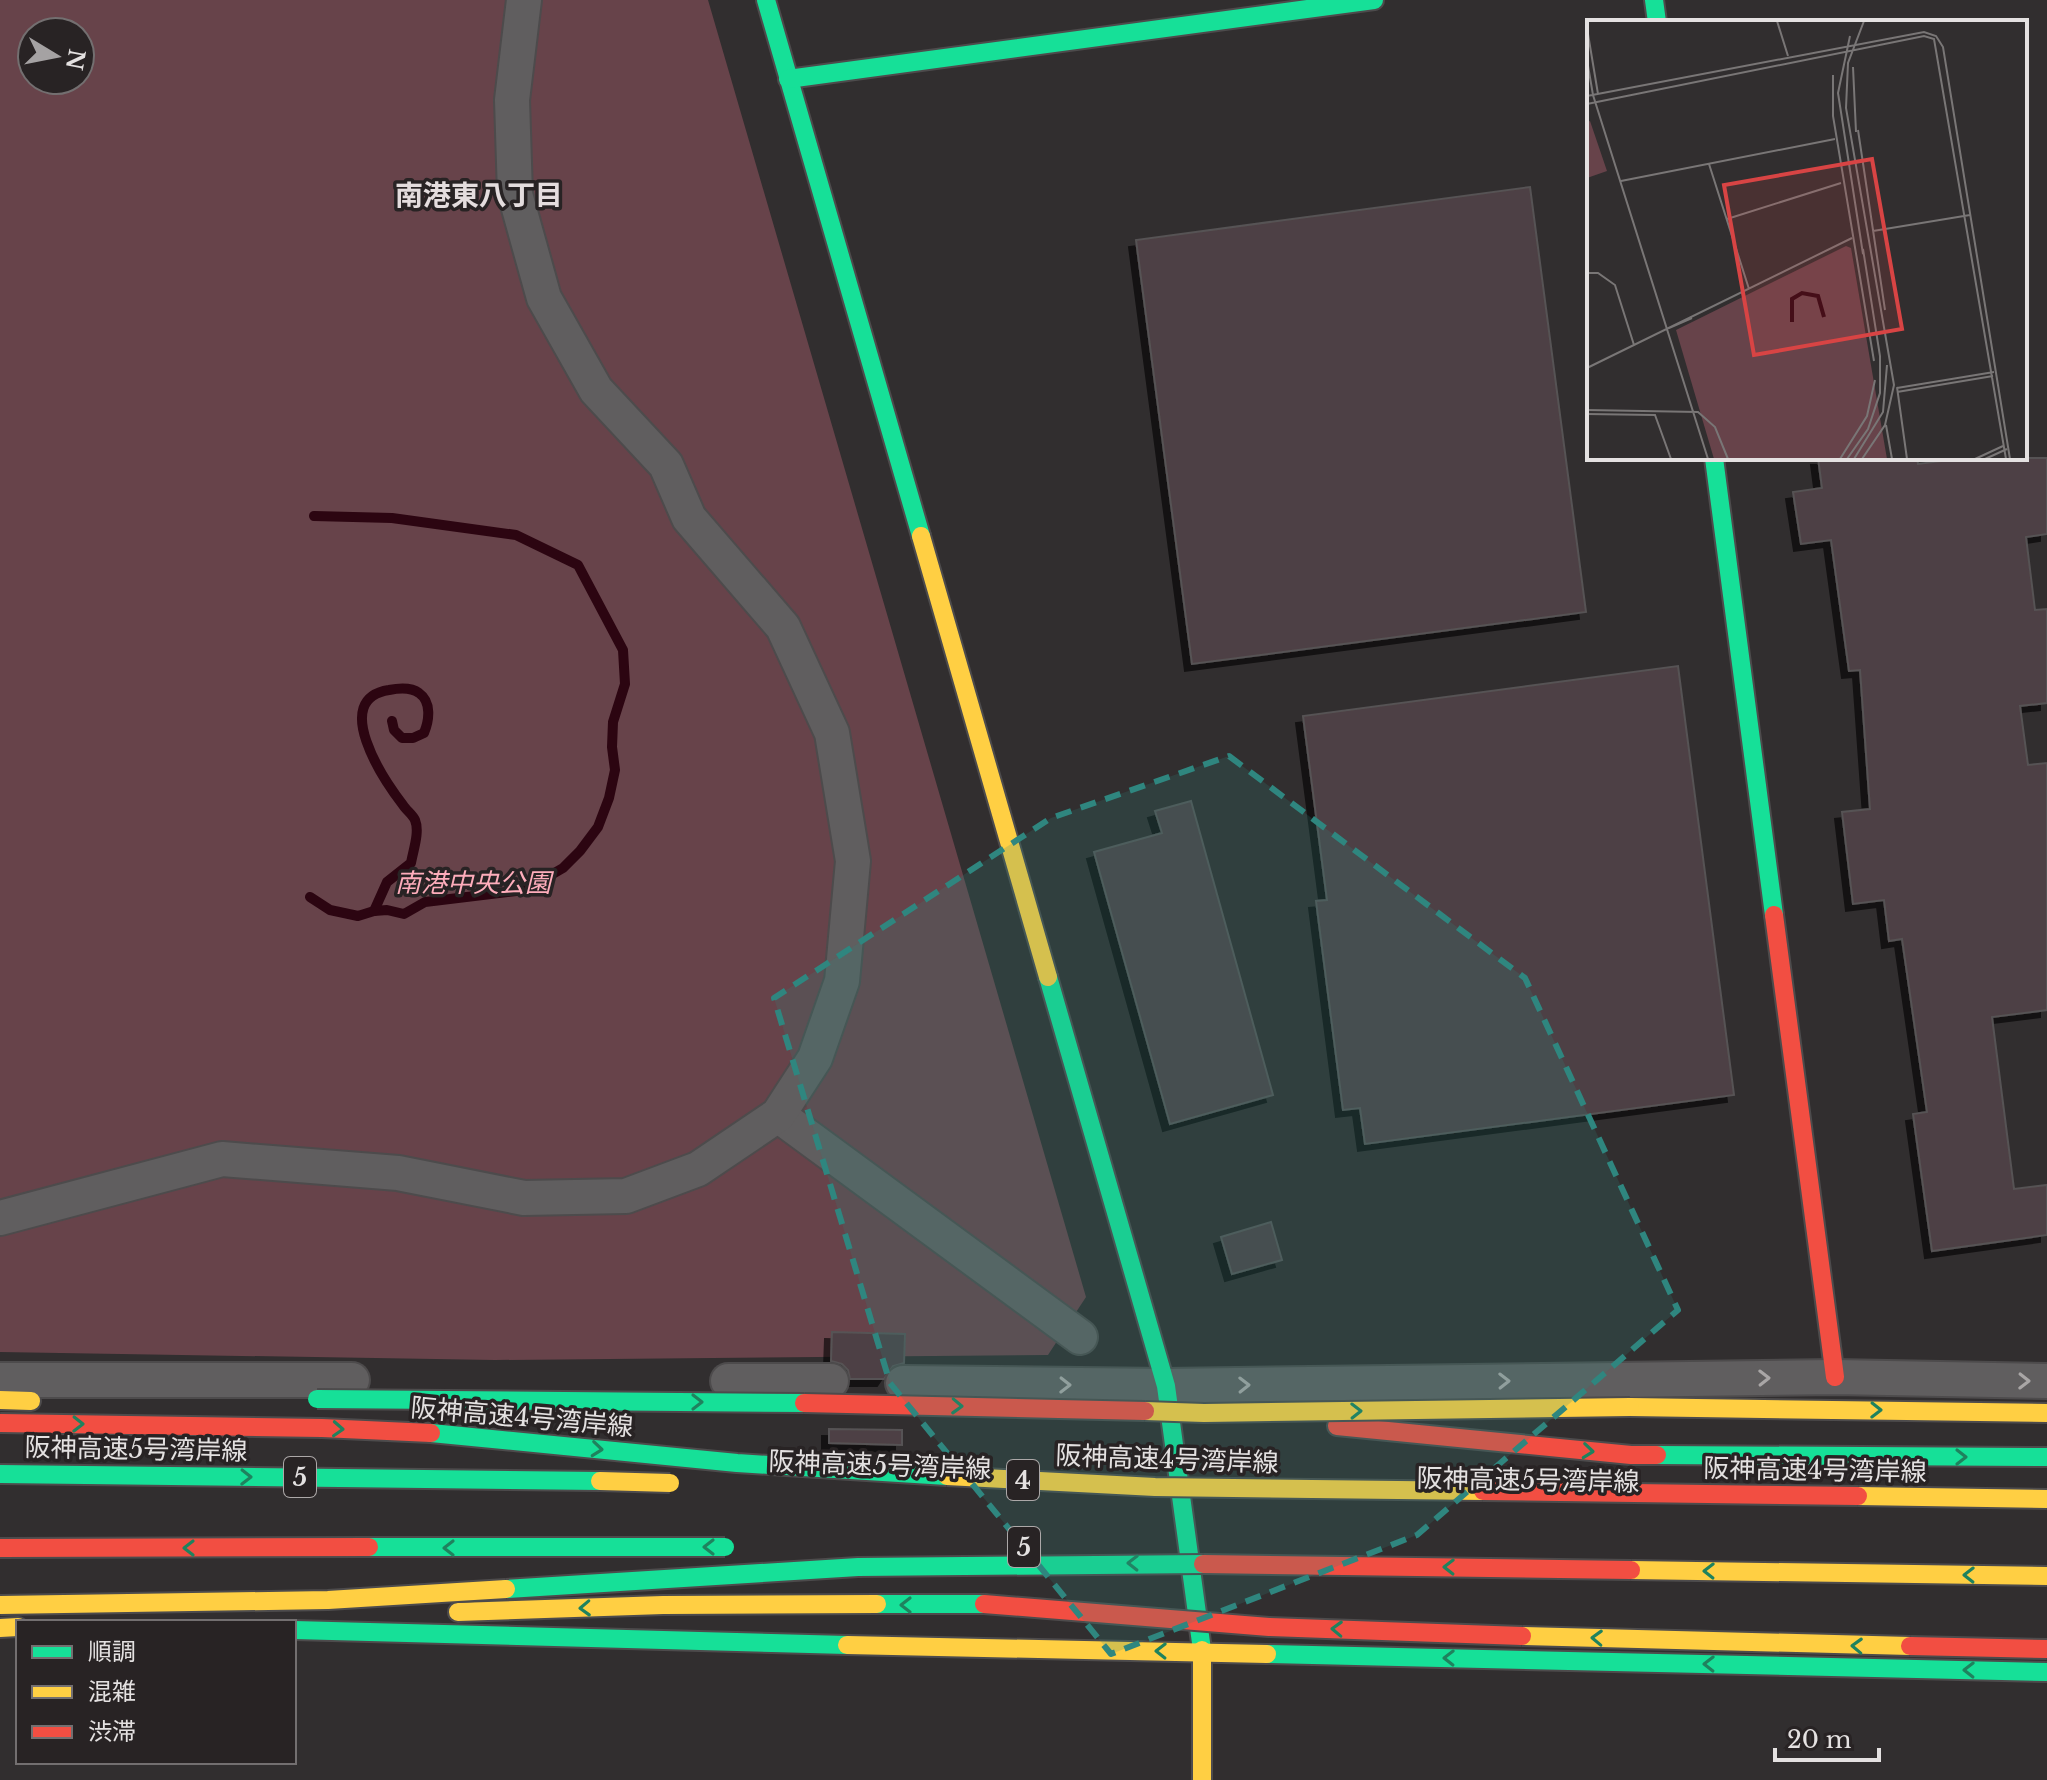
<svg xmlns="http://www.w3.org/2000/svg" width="2047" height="1780" font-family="'Libre Baskerville','Noto Sans JP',serif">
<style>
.green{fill:#67434a;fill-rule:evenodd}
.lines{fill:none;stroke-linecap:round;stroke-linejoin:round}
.stream{stroke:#2c0511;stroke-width:10}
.building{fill:#4e4044;stroke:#565354;stroke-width:2;filter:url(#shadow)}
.street-casing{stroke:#4d4b4c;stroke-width:38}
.fast-casing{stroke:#4d4b4c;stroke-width:22}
.slow-casing{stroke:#4d4b4c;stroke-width:22}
.jam-casing{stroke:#4d4b4c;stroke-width:22}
.street{stroke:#605e5f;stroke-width:34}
.fast{stroke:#16e098;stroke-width:18}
.slow{stroke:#ffcf43;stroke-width:18}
.jam{stroke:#f24e42;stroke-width:18}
.fast-bridge-casing{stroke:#4d4b4c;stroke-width:22;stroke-linecap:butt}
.slow-bridge-casing{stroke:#4d4b4c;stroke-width:22;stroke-linecap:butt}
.jam-bridge-casing{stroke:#4d4b4c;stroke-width:22;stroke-linecap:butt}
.fast-bridge{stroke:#16e098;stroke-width:18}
.slow-bridge{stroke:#ffcf43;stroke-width:18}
.jam-bridge{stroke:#f24e42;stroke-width:18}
.oneway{stroke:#a9a6a6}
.oneway2{stroke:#1f825e}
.marked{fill:#2f867f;fill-opacity:0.2;stroke:#2f867f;stroke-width:6;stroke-dasharray:16 10;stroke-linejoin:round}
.labels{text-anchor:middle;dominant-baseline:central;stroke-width:7;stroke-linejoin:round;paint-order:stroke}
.shield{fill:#282324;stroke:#aca8a8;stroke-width:2}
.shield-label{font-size:24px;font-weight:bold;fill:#e4e1e1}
.park-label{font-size:26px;font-style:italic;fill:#feadbb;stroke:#282324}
.street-label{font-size:26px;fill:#e4e1e1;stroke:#282324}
.neighbourhood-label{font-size:28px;font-weight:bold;fill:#e4ddde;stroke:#282324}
.inset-river{fill:none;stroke:#2c0511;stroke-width:4}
.inset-road{fill:none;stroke:#797676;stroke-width:2}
.view{fill:#d84444;fill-opacity:0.15;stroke:#d84444;stroke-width:4}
.inset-edge{fill:none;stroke:#e4e1e1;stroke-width:4}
</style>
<defs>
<filter id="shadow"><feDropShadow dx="-7" dy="7" stdDeviation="0" flood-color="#0009"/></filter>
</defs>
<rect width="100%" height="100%" fill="#312e2f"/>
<!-- green -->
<path class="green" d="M0 0H708L1086 1297 1048 1355 495 1360 0 1352ZM32 32H80V80H32Z"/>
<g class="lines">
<!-- stream -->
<g class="stream">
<polyline points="310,897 330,910 358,916 374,911 387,910 404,914 425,902 525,890 563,868 580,851 598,827 609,798 615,770 612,747 613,722 625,684 623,650 578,565 516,535 392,518 314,516"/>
<path d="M374 911 387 882 411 863C413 851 420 832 415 820 413 815 406 810 403 805 383 779 330 699 389 690 399 688 411 687 419 693 432 702 429 721 424 733L413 738H402L394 730 392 721"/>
</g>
</g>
<!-- building -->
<g class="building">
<polygon points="1530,187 1586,612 1192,664 1136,240"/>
<polygon points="1818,458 1917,458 1918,464 1966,458 2047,458 2047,534 2026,537 2035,610 2047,609 2047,703 2020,706 2028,765 2047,763 2047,1010 1992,1017 2014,1189 2047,1185 2047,1235 1932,1251 1913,1114 1927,1112 1902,939 1889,941 1884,900 1853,904 1842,812 1870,809 1860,670 1849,671 1831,540 1801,544 1793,492 1822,488"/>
<polygon points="1678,666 1734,1095 1365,1144 1360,1108 1343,1110 1316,901 1327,900 1303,716"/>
<polygon points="1191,801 1273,1095 1170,1124 1094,852 1162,833 1155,811"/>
<polygon points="1271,1222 1282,1260 1232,1274 1221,1237"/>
<polygon points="832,1332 905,1334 904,1363 893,1366 884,1379 850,1379 848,1370 842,1364 831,1361"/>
<polygon points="829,1429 902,1430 902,1445 829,1443"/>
</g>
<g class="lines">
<defs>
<g id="street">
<polyline points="778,1115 1080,1337"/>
<polyline points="0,1218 222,1159 398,1173 524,1198 626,1196 698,1169 778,1115 815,1058 842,981 853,861 832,733 783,627 689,518 666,465 596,390 544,298 515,194 512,100 524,0"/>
<polyline points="0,1380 352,1380"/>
<polyline points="728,1381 831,1381"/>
<polyline points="903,1383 1166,1386 1835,1377 2047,1381"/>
</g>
<g id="fast">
<polyline points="766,0 921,536"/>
<polyline points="1654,0 1657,22"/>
<polyline points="788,79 1374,0"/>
<polyline points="1714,458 1774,915"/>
<polyline points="1048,977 1166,1386 1202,1650"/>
<polyline points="1657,1455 2047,1457"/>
<polyline points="0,1474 600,1481"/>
<polyline points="877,1604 984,1604"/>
<polyline points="294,1630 847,1645"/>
<polyline points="1267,1654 2047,1672"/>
</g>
<g id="slow">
<polyline points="921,536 1048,977"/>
<polyline points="0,1400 31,1401"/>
<polyline points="1630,1407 2047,1413"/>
<polyline points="458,1612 663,1605 877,1604"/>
<polyline points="0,1628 18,1627"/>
<polyline points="847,1645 1267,1654"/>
<polyline points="1202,1650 1202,1780"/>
</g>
<g id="jam">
<polyline points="1774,915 1835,1377"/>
<polyline points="1337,1426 1631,1455 1657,1455"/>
</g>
</defs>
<!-- street casing -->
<use href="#street" class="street-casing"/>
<!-- fast casing -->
<use href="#fast" class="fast-casing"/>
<!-- slow casing -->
<use href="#slow" class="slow-casing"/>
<!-- jam casing -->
<use href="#jam" class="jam-casing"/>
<!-- street -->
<use href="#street" class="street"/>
<!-- fast -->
<use href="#fast" class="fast"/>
<!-- slow -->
<use href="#slow" class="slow"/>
<!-- jam -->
<use href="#jam" class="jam"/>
<defs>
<g id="fast-bridge">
<polyline points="317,1399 804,1403"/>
<polyline points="431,1433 737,1463 947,1476"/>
<polyline points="369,1547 725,1547"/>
<polyline points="506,1589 858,1567 1203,1564"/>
</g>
<g id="slow-bridge">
<polyline points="1145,1411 1204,1413 1630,1407"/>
<polyline points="947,1476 1155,1487 1483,1491"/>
<polyline points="600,1481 670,1483"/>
<polyline points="1858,1496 2047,1499"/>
<polyline points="1631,1570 2047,1576"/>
<polyline points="0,1605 328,1600 506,1589"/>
<polyline points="1522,1636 1910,1646"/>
</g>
<g id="jam-bridge">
<polyline points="804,1403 1145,1411"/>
<polyline points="0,1423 322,1428 431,1433"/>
<polyline points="1483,1491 1858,1496"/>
<polyline points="0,1548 369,1547"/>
<polyline points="1203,1564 1631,1570"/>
<polyline points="984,1604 1269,1627 1522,1636"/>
<polyline points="1910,1646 2047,1649"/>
</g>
</defs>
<!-- fast-bridge casing -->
<use href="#fast-bridge" class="fast-bridge-casing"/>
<!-- slow-bridge casing -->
<use href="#slow-bridge" class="slow-bridge-casing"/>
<!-- jam-bridge casing -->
<use href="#jam-bridge" class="jam-bridge-casing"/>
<!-- fast-bridge -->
<use href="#fast-bridge" class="fast-bridge"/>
<!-- slow-bridge -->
<use href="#slow-bridge" class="slow-bridge"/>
<!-- jam-bridge -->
<use href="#jam-bridge" class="jam-bridge"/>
</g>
<!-- one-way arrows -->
<defs><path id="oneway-chevron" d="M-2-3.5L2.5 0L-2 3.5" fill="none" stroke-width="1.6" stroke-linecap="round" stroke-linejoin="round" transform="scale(2)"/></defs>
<g class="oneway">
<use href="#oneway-chevron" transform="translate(1764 1378) rotate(-1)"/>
<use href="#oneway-chevron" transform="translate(1504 1381) rotate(-1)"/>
<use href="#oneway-chevron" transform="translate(2024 1381) rotate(1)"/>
<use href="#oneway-chevron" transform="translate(1065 1385) rotate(1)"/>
<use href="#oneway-chevron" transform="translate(1244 1385) rotate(-1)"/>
</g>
<g class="oneway2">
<use href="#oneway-chevron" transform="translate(697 1402)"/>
<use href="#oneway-chevron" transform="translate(957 1406) rotate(2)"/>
<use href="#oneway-chevron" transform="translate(1876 1410) rotate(1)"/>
<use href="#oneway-chevron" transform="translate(1356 1411) rotate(-1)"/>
<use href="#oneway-chevron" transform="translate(78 1424) rotate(1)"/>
<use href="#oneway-chevron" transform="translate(338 1429) rotate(3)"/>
<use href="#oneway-chevron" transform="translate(597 1449) rotate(6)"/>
<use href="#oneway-chevron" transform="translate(1588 1451) rotate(6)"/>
<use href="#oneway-chevron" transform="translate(1961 1457)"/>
<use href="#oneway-chevron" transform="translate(246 1477) rotate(1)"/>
<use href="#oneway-chevron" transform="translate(709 1547) rotate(180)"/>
<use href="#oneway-chevron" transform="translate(189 1548) rotate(180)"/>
<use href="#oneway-chevron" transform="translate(449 1548) rotate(180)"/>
<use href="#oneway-chevron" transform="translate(1133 1563) rotate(-179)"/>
<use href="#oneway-chevron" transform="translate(1449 1567) rotate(-179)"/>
<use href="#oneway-chevron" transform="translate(1709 1571) rotate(-179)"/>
<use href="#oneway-chevron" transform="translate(1969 1575) rotate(-179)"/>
<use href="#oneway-chevron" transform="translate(906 1605) rotate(180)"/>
<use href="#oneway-chevron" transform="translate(585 1608) rotate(178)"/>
<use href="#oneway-chevron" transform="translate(1337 1629) rotate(-178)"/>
<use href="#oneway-chevron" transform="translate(1597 1638) rotate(-178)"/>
<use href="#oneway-chevron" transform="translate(1857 1646) rotate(-178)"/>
<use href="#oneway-chevron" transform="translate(1161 1651) rotate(-179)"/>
<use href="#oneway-chevron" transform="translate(1449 1658) rotate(-179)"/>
<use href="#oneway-chevron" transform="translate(1709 1664) rotate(-179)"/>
<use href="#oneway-chevron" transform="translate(1969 1670) rotate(-179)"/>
</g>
<!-- marked area -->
<path class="marked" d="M1229 756 1525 978 1678 1310 1417 1535 1111 1654 890 1383 774 998 1051 818Z"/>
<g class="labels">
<!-- shield labels -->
<g class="shield">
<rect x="284" y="1457" width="32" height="40" rx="6"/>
<rect x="1007" y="1460" width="32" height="40" rx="6"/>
<rect x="1008" y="1527" width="32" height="40" rx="6"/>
</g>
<g class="shield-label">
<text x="300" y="1477">5</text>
<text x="1023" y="1480">4</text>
<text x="1024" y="1547">5</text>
</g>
<!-- park labels -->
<g class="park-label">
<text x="473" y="883">南港中央公園</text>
</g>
<!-- street labels -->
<g class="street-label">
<text transform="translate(522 1417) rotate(5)">阪神高速4号湾岸線</text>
<text transform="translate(136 1449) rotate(1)">阪神高速5号湾岸線</text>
<text transform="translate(1167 1459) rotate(2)">阪神高速4号湾岸線</text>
<text transform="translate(880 1465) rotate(2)">阪神高速5号湾岸線</text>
<text transform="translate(1815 1470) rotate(1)">阪神高速4号湾岸線</text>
<text transform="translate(1528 1480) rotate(1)">阪神高速5号湾岸線</text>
</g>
<!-- neighbourhood labels -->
<g class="neighbourhood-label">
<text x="479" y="195">南港東八丁目</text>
</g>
</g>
<!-- overview -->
<g transform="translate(1587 20)">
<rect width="440" height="440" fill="#312e2f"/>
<path d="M3 101 20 151 0 158V102ZM259 226 264 228 300 439H127L89 310Z" fill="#67434a"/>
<path class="inset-river" d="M205 302V279L215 273 231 276 237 297"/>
<path class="inset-road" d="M190 1 201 36M0 8 11 74M263 16 251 73 276 234M0 40 6 75 121 439M266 47 269 112M246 55V96L287 341M0 76 337 12 349 16 356 27 423 439M0 84 337 16 347 19 419 439M271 110 298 290M122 144 162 269M34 161 248 119M140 199 254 163M286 211 383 195M0 253H11L28 265 47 325M82 308 105 298M0 348 265 218M310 367 320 439M310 368 407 352M310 372 406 356M0 390 111 392 128 407 141 439M0 394 68 395 84 439M299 405 305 439M253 439 280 396 288 360M260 439 281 409 293 373V336L276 229M267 439 296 392 300 345M275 439 298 405 307 365 259 88 261 43 277 1M388 439 416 426M398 439 420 429"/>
<path class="view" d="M285 139 315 309 167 335 137 165Z"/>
<rect width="440" height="440" class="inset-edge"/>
</g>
<!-- legend -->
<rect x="16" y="1620" width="280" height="144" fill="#282324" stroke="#736f70" stroke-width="2"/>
<rect x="32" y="1646" width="40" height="12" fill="#16e098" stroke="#736f70" stroke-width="2"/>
<text x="88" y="1660" font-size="24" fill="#e4e1e1">順調</text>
<rect x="32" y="1686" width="40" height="12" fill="#ffcf43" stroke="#736f70" stroke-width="2"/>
<text x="88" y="1700" font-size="24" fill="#e4e1e1">混雑</text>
<rect x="32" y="1726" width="40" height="12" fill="#f24e42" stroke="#736f70" stroke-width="2"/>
<text x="88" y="1740" font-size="24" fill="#e4e1e1">渋滞</text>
<!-- north arrow -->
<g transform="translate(56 56) rotate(100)"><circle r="38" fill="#282324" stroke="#736f70" stroke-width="2"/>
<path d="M0-6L14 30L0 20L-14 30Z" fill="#a5a2a3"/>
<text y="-12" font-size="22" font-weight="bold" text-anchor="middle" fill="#e4e1e1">N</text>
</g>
<!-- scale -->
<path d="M1775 1748v12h104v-12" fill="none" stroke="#e4e1e1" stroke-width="4"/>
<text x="1787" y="1748" font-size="24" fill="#e4e1e1" stroke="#282324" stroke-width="6" paint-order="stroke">20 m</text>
</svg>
